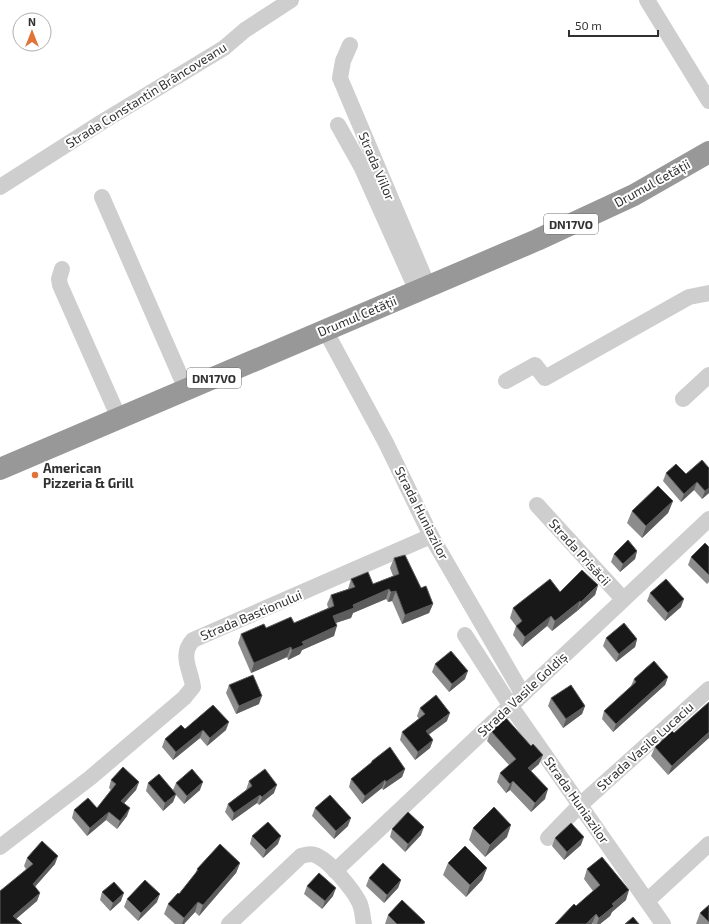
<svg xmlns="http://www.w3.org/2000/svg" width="709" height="924" font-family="'Exo 2',sans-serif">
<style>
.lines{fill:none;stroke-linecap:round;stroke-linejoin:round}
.minor{stroke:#cecece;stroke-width:16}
.highway{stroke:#989898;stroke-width:22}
.wall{fill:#8c8c8c}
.shaded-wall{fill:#5d5d5d}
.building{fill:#181818;stroke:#5d5d5d}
.poi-dot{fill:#e0733a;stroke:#fff;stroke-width:1.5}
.labels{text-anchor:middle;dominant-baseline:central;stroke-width:4;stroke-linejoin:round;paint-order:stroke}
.shield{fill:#fff;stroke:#6f6f6f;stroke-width:1}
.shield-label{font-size:12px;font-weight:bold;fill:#313131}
.street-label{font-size:13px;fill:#313131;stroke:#fff}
.poi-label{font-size:13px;font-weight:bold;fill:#313131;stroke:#fff;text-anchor:start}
</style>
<rect width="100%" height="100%" fill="#fff"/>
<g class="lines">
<!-- minor -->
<g class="minor">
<polyline points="647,0 709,101"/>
<polyline points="350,45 343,61 340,78 428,286"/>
<polyline points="338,125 361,166 417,291"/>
<polyline points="0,187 102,122 224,48 245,30 291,0"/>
<polyline points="102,197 186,389"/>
<polyline points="62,269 59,279 60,285 119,418"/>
<polyline points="325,330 386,443 431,536 522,693"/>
<polyline points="506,381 535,365 545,378 689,297 709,293"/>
<polyline points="683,399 709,375"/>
<polyline points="537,505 623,599"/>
<polyline points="465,635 510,705 663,924"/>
<polyline points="548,838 580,805 709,689"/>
<path d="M0 847 90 778 184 698 193 687C191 670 179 655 193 640L431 536"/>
<polyline points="335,871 709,519"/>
<polyline points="647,901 709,844"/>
<path d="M229 924 301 856C308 854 313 853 319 857 331 863 352 889 358 900 363 908 362 916 364 924"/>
</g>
<!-- highway -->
<polyline class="highway" points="0,469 537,240 634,195 709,152"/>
</g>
<!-- wall -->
<g class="wall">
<polygon points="709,468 709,493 702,499 694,490 681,502 663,481 666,473 686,474"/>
<polygon points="673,501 668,513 642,538 627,523 632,511"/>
<polygon points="709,547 709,582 707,584 688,565 691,557"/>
<polygon points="637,551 635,559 620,572 611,562 614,554"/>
<polygon points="394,558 421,588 433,604 429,613 402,624 392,601 388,602 386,599 353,613 351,618 336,623 334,636 302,650 300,654 288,660 287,657 251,673 238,643 241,634 266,628 294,623 328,608 327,604 331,595 348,589 351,579 373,584 393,576 390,568"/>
<polygon points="598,585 595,595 577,611 552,631 547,626 522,647 513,635 516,626 510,618 513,608 560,592"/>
<polygon points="650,593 681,607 665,621 647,601"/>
<polygon points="606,638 637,639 635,647 616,662 603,646"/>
<polygon points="435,664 465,679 449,692 432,672"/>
<polygon points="668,677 665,685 613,732 602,719 604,711 631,686 634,679"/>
<polygon points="229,685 259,704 236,714 226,693"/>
<polygon points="551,698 585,706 582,714 563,728 548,706"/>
<polygon points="709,702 668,775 651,756 655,747 674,733"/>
<polygon points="420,708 447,721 429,734 433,740 430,748 415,760 400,740 402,732 419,719 417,716"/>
<polygon points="185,729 226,730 207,746 200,738 173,760 162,747 165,739"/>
<polygon points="491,731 539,764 531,771 545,799 531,812 510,790 506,793 497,782 500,773 509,765 487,741"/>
<polygon points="372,761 405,769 402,777 383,790 382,788 362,804 349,787 351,779 370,764"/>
<polygon points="111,780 139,782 136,790 124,803 127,816 117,829 106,820 87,836 72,818 74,810 97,808 111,790 109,788"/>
<polygon points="249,781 274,793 259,805 257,803 232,821 225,812 228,804 246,790"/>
<polygon points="148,783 173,790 176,783 200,790 184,804 176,795 173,802 163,811 146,791"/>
<polygon points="315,808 348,826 334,839 312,816"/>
<polygon points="473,828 507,837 485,857 469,840"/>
<polygon points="392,829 421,835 405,852 390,837"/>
<polygon points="252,836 278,844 263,858 250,844"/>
<polygon points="555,838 581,845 564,860 552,846"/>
<polygon points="27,858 55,864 35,887 40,893 37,901 16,919 0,924 26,869 24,866"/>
<polygon points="240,863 236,873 199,916 195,912 184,924 175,924 164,914 168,904 179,894 195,875 197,869"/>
<polygon points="448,863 487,868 482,880 466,897 443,875"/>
<polygon points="587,869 626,900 612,912 610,916 600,924 593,924 576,906 593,891 584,879"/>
<polygon points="369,878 401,880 398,888 384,903 366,886"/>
<polygon points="307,886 333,896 322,909 304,894"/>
<polygon points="102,892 121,901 110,911 100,900"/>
<polygon points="127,899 157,902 138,921 124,907"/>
<polygon points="709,905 709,924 696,924 700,913"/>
<polygon points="388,915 425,922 425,924 385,924"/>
</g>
<!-- shaded-wall -->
<g class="shaded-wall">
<polygon points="697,482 694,490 681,502 684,494"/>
<polygon points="709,488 709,493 702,499 705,491"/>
<polygon points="673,501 668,513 642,538 646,526"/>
<polygon points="637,551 635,559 620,572 623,564"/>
<polygon points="598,585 595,595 577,611 581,602"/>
<polygon points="389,589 386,599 353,613 351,618 329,625 333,616 353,605"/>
<polygon points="396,591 392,601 388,602 391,592"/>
<polygon points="684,599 681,607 665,621 668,613"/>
<polygon points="580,601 577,611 552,631 555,621"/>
<polygon points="433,604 429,613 402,624 405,615"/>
<polygon points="551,616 547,626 522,647 525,637"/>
<polygon points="337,626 334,636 302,650 300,654 288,660 292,650 302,642"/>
<polygon points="637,639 635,647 616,662 619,654"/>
<polygon points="291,647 287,657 251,673 254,663"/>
<polygon points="468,671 465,679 449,692 452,684"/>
<polygon points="668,677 665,685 613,732 616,724"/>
<polygon points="262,696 259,704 236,714 239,706"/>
<polygon points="585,706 582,714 563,728 566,719"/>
<polygon points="450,713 447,721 423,739 426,731"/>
<polygon points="229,722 226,730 207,746 210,738"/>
<polygon points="203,730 200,738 173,760 176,752"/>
<polygon points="709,732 709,738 668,775 672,766"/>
<polygon points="433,740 430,748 415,760 418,752"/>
<polygon points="543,755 539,764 524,777 528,768"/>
<polygon points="405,769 402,777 383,790 386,782"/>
<polygon points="385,780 382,788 362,804 365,796"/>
<polygon points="513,781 510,790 506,793 510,784"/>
<polygon points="139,782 136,790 119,809 121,801"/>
<polygon points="203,782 200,790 184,804 187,796"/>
<polygon points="277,785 274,793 259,805 262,797"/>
<polygon points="548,789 545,799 531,812 535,803"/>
<polygon points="176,794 173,802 163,811 165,803"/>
<polygon points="260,795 257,803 232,821 234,813"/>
<polygon points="130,808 127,816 117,829 120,821"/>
<polygon points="109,812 106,820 87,836 90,828"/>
<polygon points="351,818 348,826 334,839 336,831"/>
<polygon points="511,825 507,837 485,857 490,845"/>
<polygon points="424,827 421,835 405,852 408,844"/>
<polygon points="281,836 278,844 263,858 266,850"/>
<polygon points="584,837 581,845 564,860 567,852"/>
<polygon points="58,856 55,864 30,892 33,884"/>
<polygon points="240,863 236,873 199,916 203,905"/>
<polygon points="487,868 482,880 466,897 470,885"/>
<polygon points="401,880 398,888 384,903 387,895"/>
<polygon points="336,888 333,896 322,909 325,901"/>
<polygon points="629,890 626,900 612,912 610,916 600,924 597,924 599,918 612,904"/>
<polygon points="40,893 37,901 10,924 13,916"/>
<polygon points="124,893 121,901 110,911 113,903"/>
<polygon points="160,894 157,902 138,921 141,913"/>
<polygon points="198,902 195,912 184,924 182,924 184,918"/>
<polygon points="596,914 592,924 586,924"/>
</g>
<!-- building -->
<g class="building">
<polygon points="702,460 709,468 709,488 705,491 697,482 684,494 666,473 676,464 686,474"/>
<polygon points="658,486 673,501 646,526 632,511"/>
<polygon points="628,540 637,551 623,564 614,554"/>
<polygon points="705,543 709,547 709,575 691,557"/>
<polygon points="405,555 421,588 426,586 433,604 405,615 396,591 391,592 389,589 353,605 354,608 333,616 337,626 302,642 304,645 292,650 291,647 254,663 241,634 264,624 266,628 291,617 294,623 334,606 331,595 355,587 351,579 368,572 373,584 399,574 394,558"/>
<polygon points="582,570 598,585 581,602 580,601 555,621 551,616 525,637 516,626 522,621 513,608 550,579 560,592"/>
<polygon points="666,579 684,599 668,613 650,593"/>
<polygon points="624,623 637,639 619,654 606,638"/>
<polygon points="451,651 468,671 452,684 435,664"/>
<polygon points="654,661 668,677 616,724 604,711 636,682 634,679"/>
<polygon points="253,675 262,696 239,706 229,685"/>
<polygon points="571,685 585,706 566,719 551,698"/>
<polygon points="436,695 450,713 426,731 433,740 418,752 402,732 425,714 420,708"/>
<polygon points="709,702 709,732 672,766 655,747 672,731 674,733"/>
<polygon points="213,705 229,722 210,738 203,730 176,752 165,739 181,725 185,729"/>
<polygon points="506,718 531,746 533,744 543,755 528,768 548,789 535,803 513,781 510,784 500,773 516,759 491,731"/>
<polygon points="390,747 405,769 386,782 385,780 365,796 351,779 372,762 372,761"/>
<polygon points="123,767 139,782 121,801 130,808 120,821 109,812 90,828 74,810 88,798 97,808 116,784 111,780"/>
<polygon points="192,769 203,782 187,796 176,783"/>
<polygon points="265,769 277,785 262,797 260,795 234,813 228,804 252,786 249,781"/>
<polygon points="159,774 176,794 165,803 148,783"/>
<polygon points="330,795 351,818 336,831 315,808"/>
<polygon points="494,807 511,825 490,845 473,828"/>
<polygon points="408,812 424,827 408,844 392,829"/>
<polygon points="268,822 281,836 266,850 252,836"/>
<polygon points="571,823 584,837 567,852 555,838"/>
<polygon points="42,841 58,856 33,884 40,893 13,916 22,924 0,924 0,891 33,864 27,858"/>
<polygon points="220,844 240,863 203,905 198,902 184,918 168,904 178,893 179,894 198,870 197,869"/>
<polygon points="465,846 487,868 470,885 448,863"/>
<polygon points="602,857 629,890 612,904 614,906 599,918 596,914 586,924 555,924 574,904 576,906 600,885 587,869"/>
<polygon points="383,863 401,880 387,895 369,878"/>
<polygon points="319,873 336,888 325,901 307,886"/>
<polygon points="145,880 160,894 141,913 127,899"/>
<polygon points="114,882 124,893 113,903 102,892"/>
<polygon points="402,900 425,922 423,924 397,924 388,915"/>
<polygon points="709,905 709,922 700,913"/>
<polygon points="633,917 639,924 625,924"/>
</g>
<!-- markers -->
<circle class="poi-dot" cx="35" cy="475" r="4"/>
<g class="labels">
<!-- shield labels -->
<g class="shield">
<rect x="544" y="214" width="54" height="20" rx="3"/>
<rect x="187" y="368" width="54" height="20" rx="3"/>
</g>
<g class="shield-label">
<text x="571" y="224">DN17VO</text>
<text x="214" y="378">DN17VO</text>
</g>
<!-- street labels -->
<g class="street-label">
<text transform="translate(146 95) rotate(-32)">Strada Constantin Brâncoveanu</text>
<text transform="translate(377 166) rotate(67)">Strada Viilor</text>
<text transform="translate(652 183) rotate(-29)">Drumul Cetății</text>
<text transform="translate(357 316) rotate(-23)">Drumul Cetății</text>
<text transform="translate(422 513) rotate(63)">Strada Huniazilor</text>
<text transform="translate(580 552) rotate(48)">Strada Prisăcii</text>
<text transform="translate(251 615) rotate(-23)">Strada Bastionului</text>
<text transform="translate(522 694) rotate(-43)">Strada Vasile Goldiș</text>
<text transform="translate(645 746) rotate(-42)">Strada Vasile Lucaciu</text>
<text transform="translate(577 800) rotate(55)">Strada Huniazilor</text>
</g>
<!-- poi labels -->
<g class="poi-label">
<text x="43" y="468">American<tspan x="43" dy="15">Pizzeria &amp; Grill</tspan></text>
</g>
</g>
<!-- north arrow -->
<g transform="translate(32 32)"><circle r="19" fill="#ffffff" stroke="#adadad"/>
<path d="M0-3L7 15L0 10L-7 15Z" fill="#e0733a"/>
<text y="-6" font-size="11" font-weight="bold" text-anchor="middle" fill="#313131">N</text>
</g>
<!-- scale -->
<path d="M569 30v6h89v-6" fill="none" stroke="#313131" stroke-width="2"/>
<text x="575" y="30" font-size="12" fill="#313131" stroke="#ffffff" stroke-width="3" paint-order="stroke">50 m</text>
</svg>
